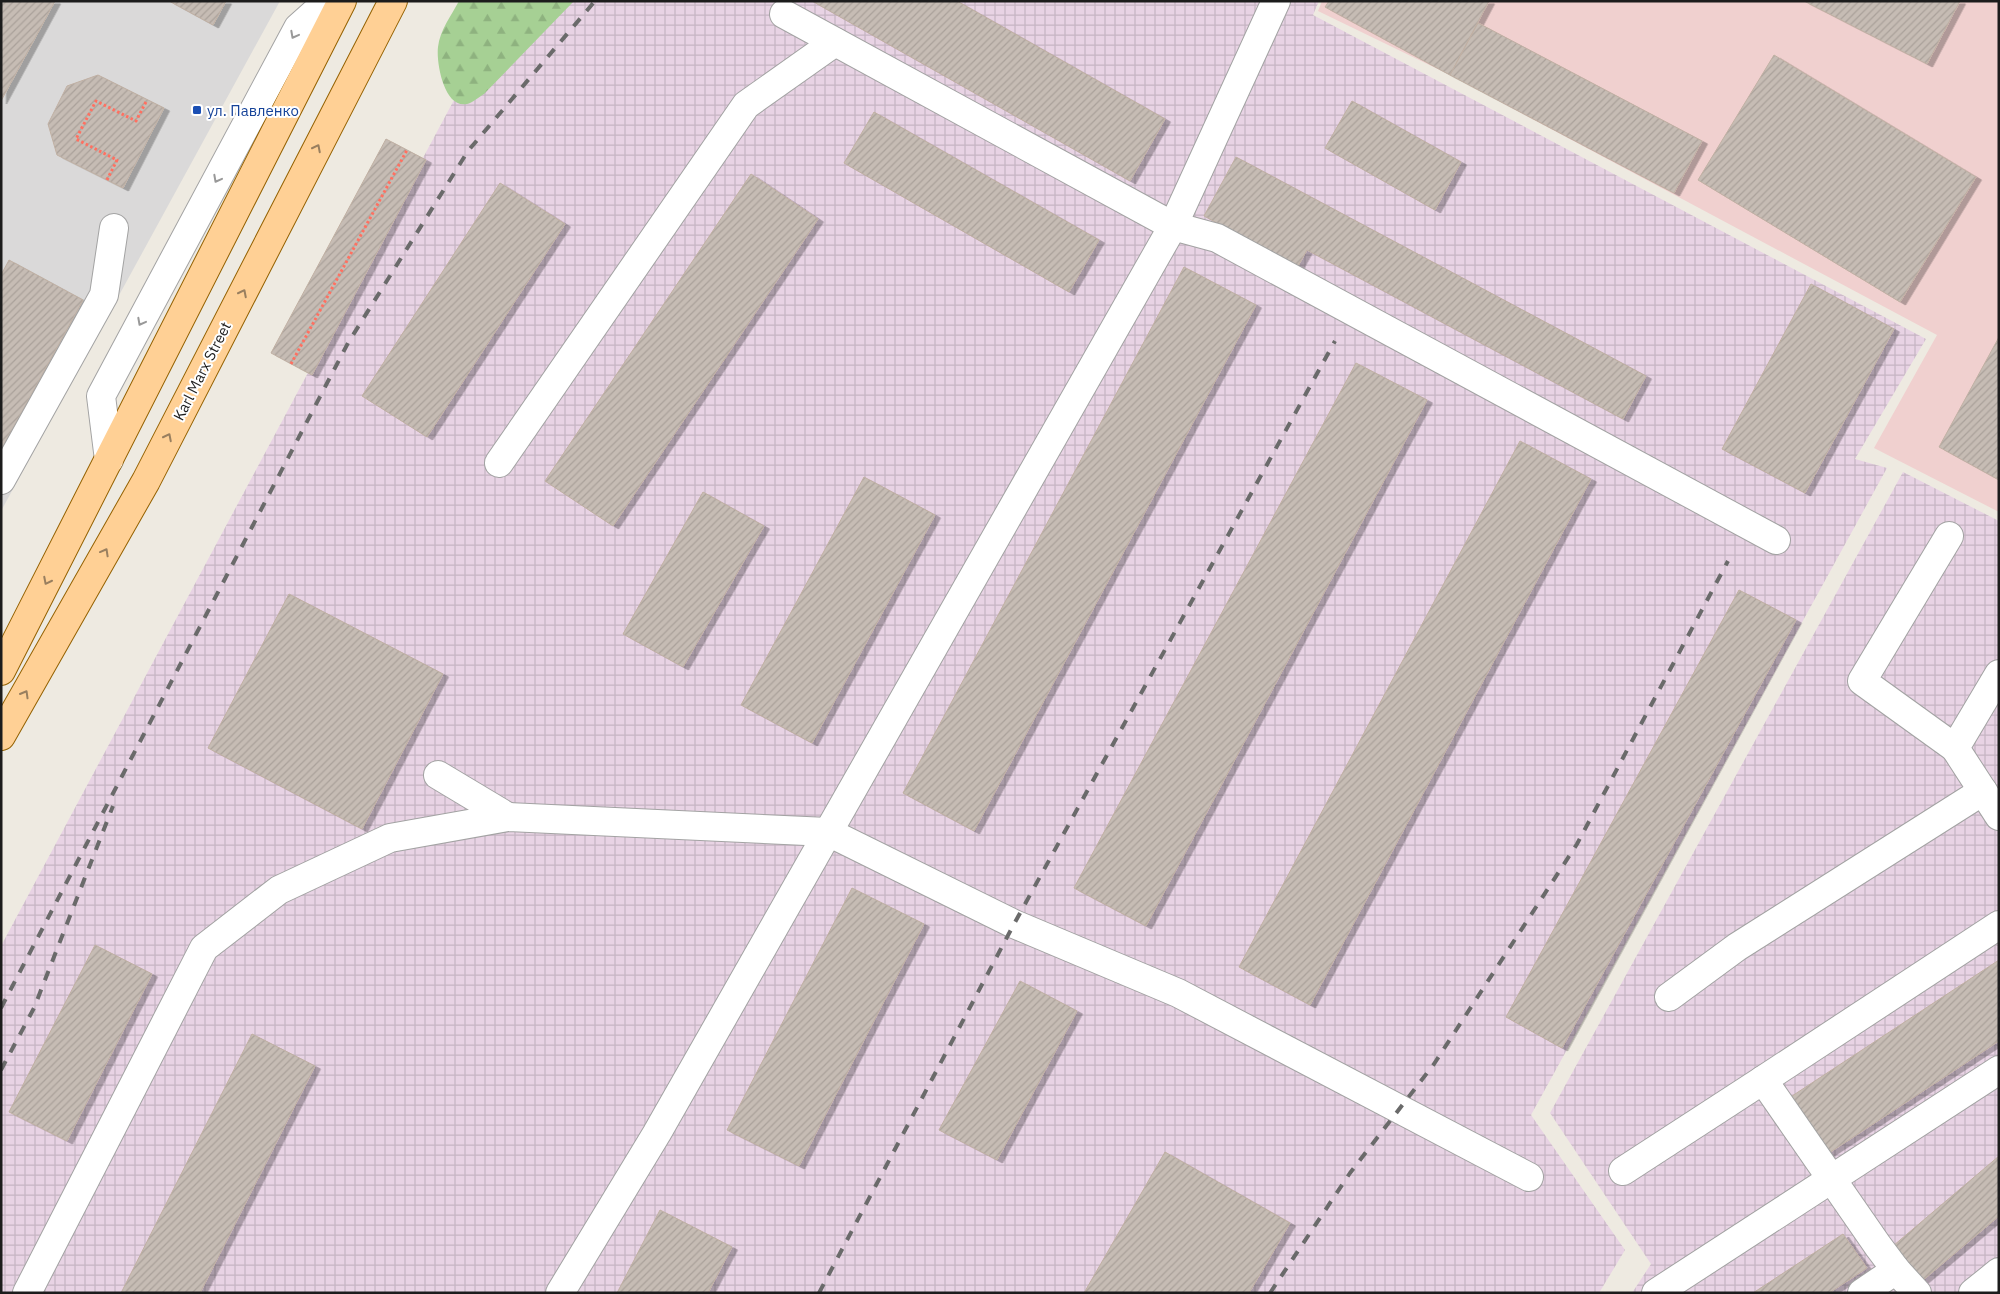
<svg xmlns="http://www.w3.org/2000/svg" width="2000" height="1294" font-family="'IBM Plex Sans',sans-serif">
<style>
.residential{fill:#dad9d9}
.commercial{fill:#f0d0cf}
.industrial{fill:url(#industrial-grid)}
.forest{fill:url(#forest-firs)}
.building{fill:url(#building-hatch);stroke:#c0b0a3;filter:url(#shadow)}
.lines{fill:none;stroke-linecap:round;stroke-linejoin:round}
.minor-casing{stroke:#a3a3a3;stroke-width:30}
.major-casing{stroke:#946100;stroke-width:30}
.path{stroke:#ff7061;stroke-width:3;stroke-dasharray:2.5 2.5;stroke-linecap:butt}
.minor{stroke:#fff;stroke-width:28}
.major{stroke:#ffd095;stroke-width:28}
.rail{stroke:#6a6a6a;stroke-width:4;stroke-dasharray:10 10;stroke-linecap:butt}
.oneway{stroke:#999}
.oneway2{stroke:#997f5f}
.transit-dot{fill:#1a4fb4;stroke:#fff;stroke-width:2}
.labels{text-anchor:middle;dominant-baseline:central;stroke-width:4;stroke-linejoin:round;paint-order:stroke}
.transit-label{font-size:15px;fill:#164399;stroke:#fff;text-anchor:start}
.street-label{font-size:15px;fill:#1c1c1c;stroke:#fff}
</style>
<defs>
<pattern id="industrial-grid" width="8" height="8" patternUnits="userSpaceOnUse" patternTransform="scale(1.25)"><rect width="8" height="8" fill="#e8d3e4"/><path d="M0 4h8M4 0v8" fill="none" stroke="#c6b5c3"/></pattern>
<pattern id="forest-firs" width="22" height="20" patternUnits="userSpaceOnUse" patternTransform="scale(1.25)"><rect width="22" height="20" fill="#a6d094"/><path d="M5 1l3.5 6h-7zM16 11l3.5 6h-7z" fill="#8eb27f"/></pattern>
<pattern id="building-hatch" width="6" height="6" patternUnits="userSpaceOnUse" patternTransform="scale(1.25)"><rect width="6" height="6" fill="#c6bcb4"/><path d="M-1 1l2-2M0 6l6-6M5 7l2-2" fill="none" stroke="#aaa19a"/></pattern>
<filter id="shadow"><feDropShadow dx="5.5" dy="3" stdDeviation="0" flood-color="#0004"/></filter>
</defs>
<rect width="100%" height="100%" fill="#eeeae1"/>
<!-- residential -->
<polygon class="residential" points="1,1 280,1 1,511"/>
<!-- commercial -->
<polygon class="commercial" points="1322,1 1999,1 1999,512 1874,448 1937,335 1450,75 1318,11"/>
<!-- industrial -->
<g class="industrial">
<polygon points="507,1 1319,1 1313,15 1926,339 1855,459 1887,468 1531,1115 1625,1250 1599,1293 1,1293 1,946"/>
<polygon points="1903,472 1999,521 1999,1293 1632,1293 1651,1264 1550,1113"/>
</g>
<!-- forest -->
<path class="forest" d="M459 1H574L484 94C479 97 472 103 467 104 444 109 436 62 438 47 440 30 451 16 459 1Z"/>
<!-- building -->
<g class="building">
<polygon points="1,1 55,1 1,101"/>
<polygon points="169,1 226,1 213,25"/>
<polygon points="812,1 957,1 1165,119 1130,181"/>
<polygon points="1329,1 1489,1 1450,75 1325,7"/>
<polygon points="1804,1 1960,1 1927,64"/>
<polygon points="1478,23 1702,141 1674,193 1450,75"/>
<polygon points="1774,55 1976,177 1900,302 1698,180"/>
<polygon points="98,75 164,108 123,188 57,155 48,124 67,86"/>
<polygon points="1352,101 1461,162 1435,210 1325,148"/>
<polygon points="874,112 1099,240 1069,292 844,163"/>
<polygon points="386,139 426,160 312,375 271,353"/>
<polygon points="1236,157 1646,376 1623,419 1307,250 1298,266 1204,216"/>
<polygon points="751,174 818,219 613,526 545,481"/>
<polygon points="500,183 565,224 427,437 362,396"/>
<polygon points="9,260 83,300 1,450 1,275"/>
<polygon points="1184,267 1256,305 974,831 903,793"/>
<polygon points="1811,284 1894,329 1805,493 1722,449"/>
<polygon points="1999,337 1999,480 1939,447"/>
<polygon points="1356,363 1427,400 1146,926 1074,888"/>
<polygon points="1520,441 1591,479 1310,1005 1239,967"/>
<polygon points="864,477 935,515 812,743 741,705"/>
<polygon points="703,492 764,526 683,667 623,634"/>
<polygon points="1739,590 1796,620 1562,1048 1506,1017"/>
<polygon points="289,594 443,674 362,829 208,748"/>
<polygon points="852,888 924,924 799,1166 727,1130"/>
<polygon points="95,945 152,974 67,1141 9,1112"/>
<polygon points="1999,960 1999,1041 1826,1155 1789,1098"/>
<polygon points="1020,981 1077,1011 997,1160 939,1130"/>
<polygon points="252,1034 315,1066 200,1293 121,1293"/>
<polygon points="1165,1152 1290,1223 1249,1293 1084,1293"/>
<polygon points="1999,1156 1999,1216 1922,1281 1893,1246"/>
<polygon points="660,1210 732,1247 708,1293 617,1293"/>
<polygon points="1843,1234 1867,1268 1829,1293 1753,1293"/>
</g>
<g class="lines">
<defs>
<g id="minor">
<polyline points="784,14 1173,226 1217,238 1776,540"/>
<polyline points="109,460 101,396 298,28 328,1"/>
<polyline points="499,463 746,105 835,42"/>
<polyline points="1,480 104,295 114,228"/>
<polyline points="1949,536 1862,681 1955,748"/>
<polyline points="1999,674 1955,748 1999,816"/>
<polyline points="438,775 508,817"/>
<polyline points="1669,997 1737,947 1983,791"/>
<polyline points="1763,1080 1999,925"/>
<polyline points="1623,1171 1763,1080 1878,1246 1896,1270"/>
<polyline points="27,1293 204,948 279,890 390,838 508,817 828,832 1014,924 1178,993 1529,1177"/>
<polyline points="560,1293 657,1133 1173,226 1276,1"/>
<polyline points="1656,1293 1999,1070"/>
<polyline points="1862,1293 1896,1270 1917,1293"/>
<polyline points="1973,1293 1999,1272"/>
</g>
<g id="major">
<polyline points="1,671 342,1"/>
<polyline points="1,736 146,481 393,1"/>
</g>
</defs>
<!-- minor casing -->
<use href="#minor" class="minor-casing"/>
<!-- major casing -->
<use href="#major" class="major-casing"/>
<!-- path -->
<g class="path">
<polyline points="107,180 117,160 76,139 96,101 136,121 147,100"/>
<polyline points="291,364 407,150"/>
</g>
<!-- minor -->
<use href="#minor" class="minor"/>
<!-- major -->
<use href="#major" class="major"/>
<!-- rail -->
<g class="rail">
<polyline points="1,1008 348,343 468,151 595,1"/>
<polyline points="1,1070 34,1008 113,806"/>
<polyline points="819,1293 1014,924 1335,341"/>
<polyline points="1270,1293 1350,1173 1434,1064 1577,844 1728,561"/>
</g>
</g>
<!-- one-way arrows -->
<defs><path id="oneway-chevron" d="M-2-3.5L2.5 0L-2 3.5" fill="none" stroke-width="1.6" stroke-linecap="round" stroke-linejoin="round" transform="scale(1.25)"/></defs>
<g class="oneway">
<use href="#oneway-chevron" transform="translate(294 35) rotate(118)"/>
<use href="#oneway-chevron" transform="translate(217 179) rotate(118)"/>
<use href="#oneway-chevron" transform="translate(141 322) rotate(118)"/>
</g>
<g class="oneway2">
<use href="#oneway-chevron" transform="translate(317 148) rotate(-63)"/>
<use href="#oneway-chevron" transform="translate(243 293) rotate(-63)"/>
<use href="#oneway-chevron" transform="translate(168 437) rotate(-63)"/>
<use href="#oneway-chevron" transform="translate(105 552) rotate(-61)"/>
<use href="#oneway-chevron" transform="translate(47 581) rotate(117)"/>
<use href="#oneway-chevron" transform="translate(25 694) rotate(-60)"/>
</g>
<!-- markers -->
<rect class="transit-dot" x="192" y="105" width="10" height="10" rx="2.5"/>
<g class="labels">
<!-- transit labels -->
<g class="transit-label">
<text x="207" y="110">ул. Павленко</text>
</g>
<!-- street labels -->
<g class="street-label">
<text transform="translate(202 371) rotate(-63)">Karl Marx Street</text>
</g>
</g>
<!-- border -->
<rect width="2000" height="1294" fill="none" stroke="#1c1c1c" stroke-width="5"/>
</svg>
